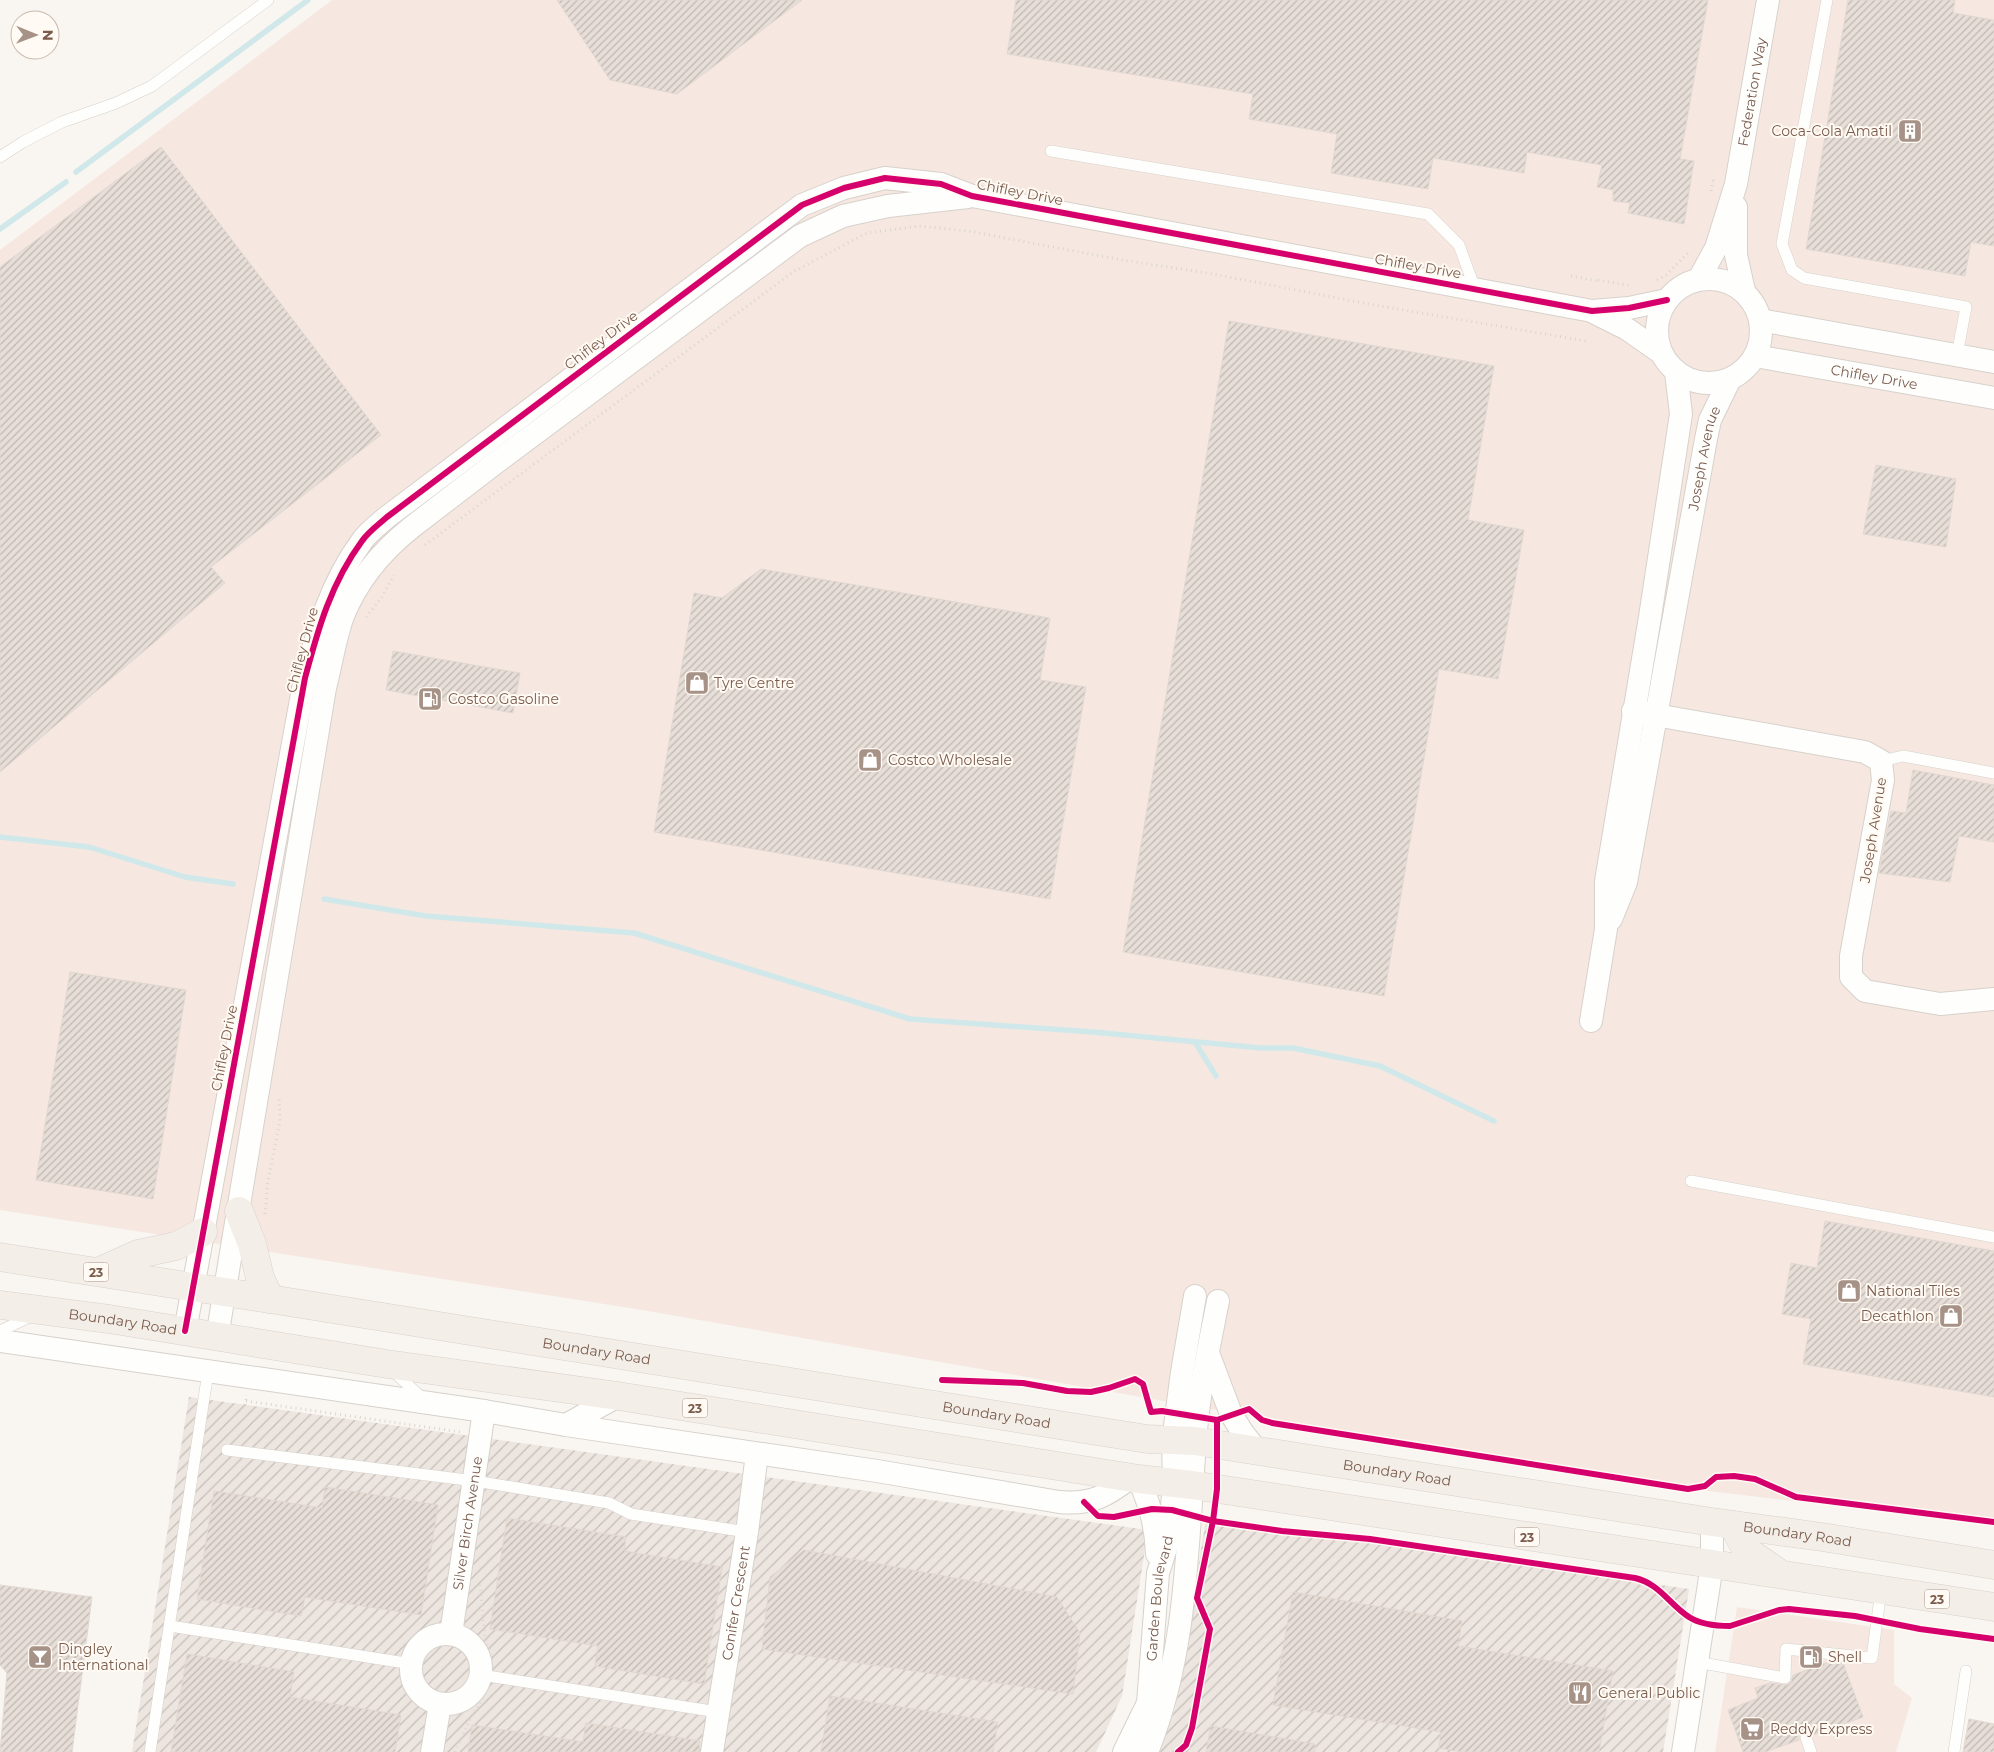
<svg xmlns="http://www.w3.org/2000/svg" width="1994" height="1752" font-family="Montserrat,sans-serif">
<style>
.commercial{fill:#f6e8e1}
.industrial{fill:url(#industrial-furrows)}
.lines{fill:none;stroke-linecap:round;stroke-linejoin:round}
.stream{stroke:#d0e8ea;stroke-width:5.5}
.building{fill:url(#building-hatch);stroke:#e2d8d2}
.service-casing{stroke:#d7d1cb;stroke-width:12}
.minor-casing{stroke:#d7d1cb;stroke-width:24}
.primary-casing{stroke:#dad1cc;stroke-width:29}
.path{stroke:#dcd5d0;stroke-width:3;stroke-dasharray:1 4;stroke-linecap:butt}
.service{stroke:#fefefd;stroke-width:11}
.minor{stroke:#fefefd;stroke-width:22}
.primary{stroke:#f3eee8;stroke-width:28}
.cycleway-casing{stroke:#fffaf3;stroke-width:9}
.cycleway{stroke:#d6006c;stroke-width:6}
.labels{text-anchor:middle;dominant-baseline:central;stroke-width:4;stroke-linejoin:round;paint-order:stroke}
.shield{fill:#fffaf3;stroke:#a28b7f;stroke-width:1}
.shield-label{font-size:12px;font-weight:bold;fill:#7a5c4d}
.street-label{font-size:14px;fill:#7a5c4d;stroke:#fffaf3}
.poi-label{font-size:14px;fill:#7a5c4d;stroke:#fffaf3;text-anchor:start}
</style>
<defs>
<pattern id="industrial-furrows" width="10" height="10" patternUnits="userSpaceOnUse" patternTransform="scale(1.25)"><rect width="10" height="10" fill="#ede5e0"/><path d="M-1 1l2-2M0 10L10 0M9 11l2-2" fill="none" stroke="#c5bdb8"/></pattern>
<pattern id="building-hatch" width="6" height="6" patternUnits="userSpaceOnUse" patternTransform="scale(1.25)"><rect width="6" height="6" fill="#e6ded7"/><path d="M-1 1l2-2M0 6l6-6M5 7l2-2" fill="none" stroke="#bfb7b1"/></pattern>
</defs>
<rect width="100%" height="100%" fill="#f9f5f0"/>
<!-- commercial -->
<g class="commercial">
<polygon points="332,0 1994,0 1994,1525 1624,1481 636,1309 0,1210 0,250"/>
<polygon points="1737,1607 1894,1630 1894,1684 1912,1698 1896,1752 1715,1752"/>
</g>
<!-- industrial -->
<g class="industrial">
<polygon points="189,1397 1148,1530 1122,1696 1096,1752 132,1752"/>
<polygon points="1206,1519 1689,1589 1663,1752 1157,1752 1175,1709"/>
</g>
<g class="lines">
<!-- stream -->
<g class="stream">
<polyline points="76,172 308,0"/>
<polyline points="0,229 66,182"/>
<polyline points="0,837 89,847 185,877 233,884"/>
<polyline points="324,899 426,916 634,933 910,1019 1093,1032 1261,1048 1293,1048 1380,1066 1494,1121"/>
<polyline points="1195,1042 1216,1076"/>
</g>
</g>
<!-- building -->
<g class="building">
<polygon points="557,0 802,0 677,94 610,80"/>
<polygon points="1016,0 1708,0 1680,159 1694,161 1684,224 1628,213 1630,203 1613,201 1613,190 1597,187 1602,165 1527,152 1524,173 1433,158 1428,189 1331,173 1337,134 1249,119 1253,94 1007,54"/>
<polygon points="1848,0 1955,0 1953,13 1994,20 1994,246 1971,242 1965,276 1806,249"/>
<polygon points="161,147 381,435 211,567 225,583 0,772 0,267"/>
<polygon points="1229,321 1494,366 1468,520 1524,530 1498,679 1439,669 1384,996 1123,952"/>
<polygon points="1876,465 1956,479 1946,547 1863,534"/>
<polygon points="761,569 1050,618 1040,680 1086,687 1050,899 654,832 694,593 722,598"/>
<polygon points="393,651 520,673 513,713 386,690"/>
<polygon points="1913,770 1994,785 1994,842 1959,836 1950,882 1879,873 1891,811 1906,813"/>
<polygon points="70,972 186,990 153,1199 36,1180"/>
<polygon points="1825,1221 1994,1251 1994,1397 1803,1364 1811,1319 1782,1314 1791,1263 1817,1268"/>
<polygon points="325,1487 438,1505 421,1615 305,1597 301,1616 197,1599 214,1491 322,1508"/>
<polygon points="507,1518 626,1537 624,1551 722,1567 704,1684 595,1666 598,1646 490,1629"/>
<polygon points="804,1550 1057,1597 1080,1633 1073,1694 762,1649 770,1577"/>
<polygon points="0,1585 92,1597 72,1752 0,1752 7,1673 0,1665"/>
<polygon points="1293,1592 1462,1621 1458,1646 1613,1671 1599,1752 1462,1752 1439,1748 1441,1732 1273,1705"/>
<polygon points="187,1654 294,1672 290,1697 401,1715 395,1752 171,1752"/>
<polygon points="1831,1661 1843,1663 1863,1717 1813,1735 1808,1730 1803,1730 1799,1735 1799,1740 1765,1752 1743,1752 1728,1710 1758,1698 1755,1688 1770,1683 1787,1685 1791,1682 1793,1675"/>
<polygon points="830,1696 998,1722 993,1752 821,1752"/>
<polygon points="1969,1719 1994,1724 1994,1752 1963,1752"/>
<polygon points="586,1723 700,1741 699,1752 468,1752 472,1725 583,1742"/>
<polygon points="1211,1726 1315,1744 1315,1752 1206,1752"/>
</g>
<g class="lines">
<defs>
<g id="service">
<polyline points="1827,0 1782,244 1792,270 1804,278 1966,307 1957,355"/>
<polyline points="1051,151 1428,214 1459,245 1475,289"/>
<polyline points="0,157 23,142 62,122 116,103 152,86 268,0"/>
<polyline points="1881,761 1903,756 1994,773"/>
<polyline points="1691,1181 1994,1237"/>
<polyline points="0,1331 33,1315"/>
<polyline points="393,1371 423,1399"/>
<polyline points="227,1450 475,1481 609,1503 631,1514 747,1532"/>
<polyline points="170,1626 412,1664"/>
<polyline points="1697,1662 1785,1678 1786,1649 1872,1658 1881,1590"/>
<polyline points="481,1675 718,1712"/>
<polyline points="1806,1737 1811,1752"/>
<polyline points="150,1752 208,1372"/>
<polyline points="1954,1752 1966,1671"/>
</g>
<g id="minor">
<polyline points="1736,207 1736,255 1744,291"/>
<circle cx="1709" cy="331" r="52"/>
<path id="s1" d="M1699 279 1716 248 1736 184 1768 0"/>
<polyline points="1593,312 1627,329 1660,352"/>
<polyline points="1760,320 1994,362"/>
<path id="s2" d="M1755 356 1994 398"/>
<polyline points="1633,711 1865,752 1881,761 1883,780 1851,956 1851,977 1865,991 1940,1004 1994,999"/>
<path id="s3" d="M1611 919 1626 882 1706 439 1710 420 1730 379"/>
<polyline points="1591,1021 1606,929 1606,881 1650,617 1681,414 1676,372"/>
<path d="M185 1331 305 678C318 629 331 583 362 541 368 532 378 525 387 517L802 205 844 188 885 178 941 184 972 196 1592 311 1629 308 1667 300"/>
<path d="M217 1337 325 688C331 665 335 638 343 616 357 581 383 550 412 527L494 464 800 236 843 216 888 206 968 197"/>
<polyline points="0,1341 484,1411 566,1425 618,1396"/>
<polyline points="1208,1353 1231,1414 1243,1433 1258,1452"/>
<path d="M566 1425 877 1471 1059 1502C1091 1505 1107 1496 1131 1477"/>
<path d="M1139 1479C1150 1506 1156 1525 1157 1554"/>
<path id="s4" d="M451 1634 484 1411"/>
<circle cx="446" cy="1669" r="35"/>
<polyline points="432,1752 440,1704"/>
<path id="s5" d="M712 1752 747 1532 757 1454"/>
<path id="s6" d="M1124 1752 1148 1703 1158 1573 1166 1548 1171 1519 1174 1482 1173 1441 1182 1372 1195 1296"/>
<path d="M1147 1752C1187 1654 1187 1547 1195 1443 1198 1395 1209 1347 1218 1301"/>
<polyline points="1683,1752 1712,1565 1712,1522"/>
</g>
<g id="primary">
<polyline points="239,1211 252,1244 260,1278 270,1299"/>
<path id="s7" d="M0 1257 270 1299 1147 1439 1195 1441 1712 1522 1822 1537 1994 1565"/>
<polyline points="98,1272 138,1254 176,1246 203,1232"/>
<path id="s8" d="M0 1305 109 1319 387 1364 618 1396 1139 1479 1192 1485 1994 1607"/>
<polyline points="1733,1525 1747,1551 1779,1573"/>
</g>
</defs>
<!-- service casing -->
<use href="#service" class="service-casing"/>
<!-- minor casing -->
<use href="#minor" class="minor-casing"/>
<!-- primary casing -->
<use href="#primary" class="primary-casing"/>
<!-- path -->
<g class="path">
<polyline points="1711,191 1713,181 1717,181"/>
<polyline points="1571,276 1598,281"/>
<polyline points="1598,280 1632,286"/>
<polyline points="1657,280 1666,275 1689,252"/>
<polyline points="425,545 793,272 867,233 919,226 968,231 1122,260 1213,274 1374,305 1586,341"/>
<polyline points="366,617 382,597 394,575"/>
<polyline points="265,1214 268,1181 280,1121 279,1096"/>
<polyline points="246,1401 461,1432"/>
<polyline points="245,1405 247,1395"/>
<polyline points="480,1585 485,1637 492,1662"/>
<polyline points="455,1752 470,1719 487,1691"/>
</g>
<!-- service -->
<use href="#service" class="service"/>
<!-- minor -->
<use href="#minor" class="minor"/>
<!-- primary -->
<use href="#primary" class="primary"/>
<defs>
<g id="cycleway">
<path d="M185 1331 305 678C318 629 331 583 362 541 368 532 378 525 387 517L802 205 844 188 885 178 941 184 972 196 1592 311 1629 308 1667 300"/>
<polyline points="942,1380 1023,1383 1067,1391 1091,1392 1109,1388 1135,1379 1143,1384 1151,1412 1162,1411 1217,1420 1249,1409 1262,1420 1272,1423 1688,1489 1705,1486 1716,1477 1734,1476 1755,1479 1796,1497 1994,1522"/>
<path d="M1084 1502 1098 1516 1114 1517 1152 1509 1172 1510 1213 1521 1282 1531 1370 1539 1635 1578C1660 1584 1669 1604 1689 1617 1700 1624 1718 1626 1730 1626L1779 1610 1789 1609 1855 1616 1920 1629 1994 1639"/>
<polyline points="1178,1752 1186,1745 1192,1728 1210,1629 1197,1598 1213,1521 1217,1489 1217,1420"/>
</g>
</defs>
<!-- cycleway casing -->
<use href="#cycleway" class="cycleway-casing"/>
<!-- cycleway -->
<use href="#cycleway" class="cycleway"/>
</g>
<!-- icons -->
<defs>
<symbol id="building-square" viewBox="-11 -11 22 22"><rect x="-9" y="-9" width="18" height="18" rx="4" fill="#a69286" stroke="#fffaf3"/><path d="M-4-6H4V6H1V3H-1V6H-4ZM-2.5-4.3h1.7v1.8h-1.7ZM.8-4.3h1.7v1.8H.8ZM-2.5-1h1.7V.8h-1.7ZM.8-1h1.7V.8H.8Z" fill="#fff"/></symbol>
<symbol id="shop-square" viewBox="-11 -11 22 22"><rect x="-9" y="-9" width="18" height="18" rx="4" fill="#a69286" stroke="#fffaf3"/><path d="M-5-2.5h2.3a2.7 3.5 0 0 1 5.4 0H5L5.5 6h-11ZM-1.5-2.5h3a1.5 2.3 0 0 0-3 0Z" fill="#fff"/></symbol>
<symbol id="fuel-square" viewBox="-11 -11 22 22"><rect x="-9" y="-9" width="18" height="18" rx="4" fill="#a69286" stroke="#fffaf3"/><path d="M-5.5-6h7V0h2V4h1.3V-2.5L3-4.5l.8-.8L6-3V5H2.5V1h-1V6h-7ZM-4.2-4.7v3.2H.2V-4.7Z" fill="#fff"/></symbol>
<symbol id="bar-square" viewBox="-11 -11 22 22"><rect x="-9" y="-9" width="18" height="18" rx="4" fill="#a69286" stroke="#fffaf3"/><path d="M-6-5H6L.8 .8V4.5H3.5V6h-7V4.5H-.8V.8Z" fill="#fff"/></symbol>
<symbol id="restaurant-square" viewBox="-11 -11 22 22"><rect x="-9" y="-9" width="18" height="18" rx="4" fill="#a69286" stroke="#fffaf3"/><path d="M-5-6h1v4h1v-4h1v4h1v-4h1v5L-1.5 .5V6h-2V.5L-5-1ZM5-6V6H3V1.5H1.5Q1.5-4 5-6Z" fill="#fff"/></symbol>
<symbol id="supermarket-square" viewBox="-11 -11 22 22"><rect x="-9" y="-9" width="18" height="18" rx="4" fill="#a69286" stroke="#fffaf3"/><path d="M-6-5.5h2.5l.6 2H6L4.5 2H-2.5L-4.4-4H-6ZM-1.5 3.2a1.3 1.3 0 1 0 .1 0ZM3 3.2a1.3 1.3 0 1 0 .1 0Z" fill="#fff"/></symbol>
</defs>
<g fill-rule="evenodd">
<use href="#building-square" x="1896" y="117" width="28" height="28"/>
<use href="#shop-square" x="683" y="669" width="28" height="28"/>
<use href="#fuel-square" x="416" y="685" width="28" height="28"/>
<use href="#shop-square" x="856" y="746" width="28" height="28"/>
<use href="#shop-square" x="1835" y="1277" width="28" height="28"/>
<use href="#shop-square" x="1937" y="1302" width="28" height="28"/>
<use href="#bar-square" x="26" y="1643" width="28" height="28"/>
<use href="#fuel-square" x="1797" y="1643" width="28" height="28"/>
<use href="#restaurant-square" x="1566" y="1679" width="28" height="28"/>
<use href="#supermarket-square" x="1738" y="1715" width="28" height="28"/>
</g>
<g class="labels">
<!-- shield labels -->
<g class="shield">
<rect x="83.5" y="1262.5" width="25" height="19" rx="4"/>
<rect x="682.5" y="1398.5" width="25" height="19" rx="4"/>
<rect x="1514.5" y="1527.5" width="25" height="19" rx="4"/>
<rect x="1924.5" y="1589.5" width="25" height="19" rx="4"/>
</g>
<g class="shield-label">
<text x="96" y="1272">23</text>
<text x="695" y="1408">23</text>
<text x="1527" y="1537">23</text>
<text x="1937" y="1599">23</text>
</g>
<!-- street labels -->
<g class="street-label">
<text stroke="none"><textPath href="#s1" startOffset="196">Federation Way</textPath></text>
<text transform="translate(1020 192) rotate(11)">Chifley Drive</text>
<text transform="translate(1418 266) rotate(10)">Chifley Drive</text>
<text transform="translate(601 340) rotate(-37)">Chifley Drive</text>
<text stroke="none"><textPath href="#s2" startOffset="121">Chifley Drive</textPath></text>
<text stroke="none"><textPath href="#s3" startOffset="471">Joseph Avenue</textPath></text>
<text transform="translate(302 650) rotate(-75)">Chifley Drive</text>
<text transform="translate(1873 830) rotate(-81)">Joseph Avenue</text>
<text transform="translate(224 1048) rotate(-79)">Chifley Drive</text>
<text stroke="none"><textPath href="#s8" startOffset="124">Boundary Road</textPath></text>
<text stroke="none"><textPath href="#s7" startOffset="604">Boundary Road</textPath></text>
<text stroke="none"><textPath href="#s7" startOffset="1009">Boundary Road</textPath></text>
<text stroke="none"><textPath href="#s7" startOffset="1414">Boundary Road</textPath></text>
<text stroke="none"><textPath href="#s4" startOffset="112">Silver Birch Avenue</textPath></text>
<text stroke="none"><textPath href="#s7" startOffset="1819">Boundary Road</textPath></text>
<text stroke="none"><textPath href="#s6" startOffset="160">Garden Boulevard</textPath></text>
<text stroke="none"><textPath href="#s5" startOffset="151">Conifer Crescent</textPath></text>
</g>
<!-- poi labels -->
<g class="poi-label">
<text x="1892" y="131" text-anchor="end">Coca-Cola Amatil</text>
<text x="714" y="683">Tyre Centre</text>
<text x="448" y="699">Costco Gasoline</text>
<text x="888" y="760">Costco Wholesale</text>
<text x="1866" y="1291">National Tiles</text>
<text x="1934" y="1316" text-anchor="end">Decathlon</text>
<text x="58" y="1649">Dingley<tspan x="58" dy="16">International</tspan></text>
<text x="1828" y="1657">Shell</text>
<text x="1598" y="1693">General Public</text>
<text x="1770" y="1729">Reddy Express</text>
</g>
</g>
<!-- north arrow -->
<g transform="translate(35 35) rotate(91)"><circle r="24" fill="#fffaf3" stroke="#cabbb1"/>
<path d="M0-4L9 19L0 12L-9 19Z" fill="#a69286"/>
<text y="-8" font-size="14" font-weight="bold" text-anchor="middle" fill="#7a5c4d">N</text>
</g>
</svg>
